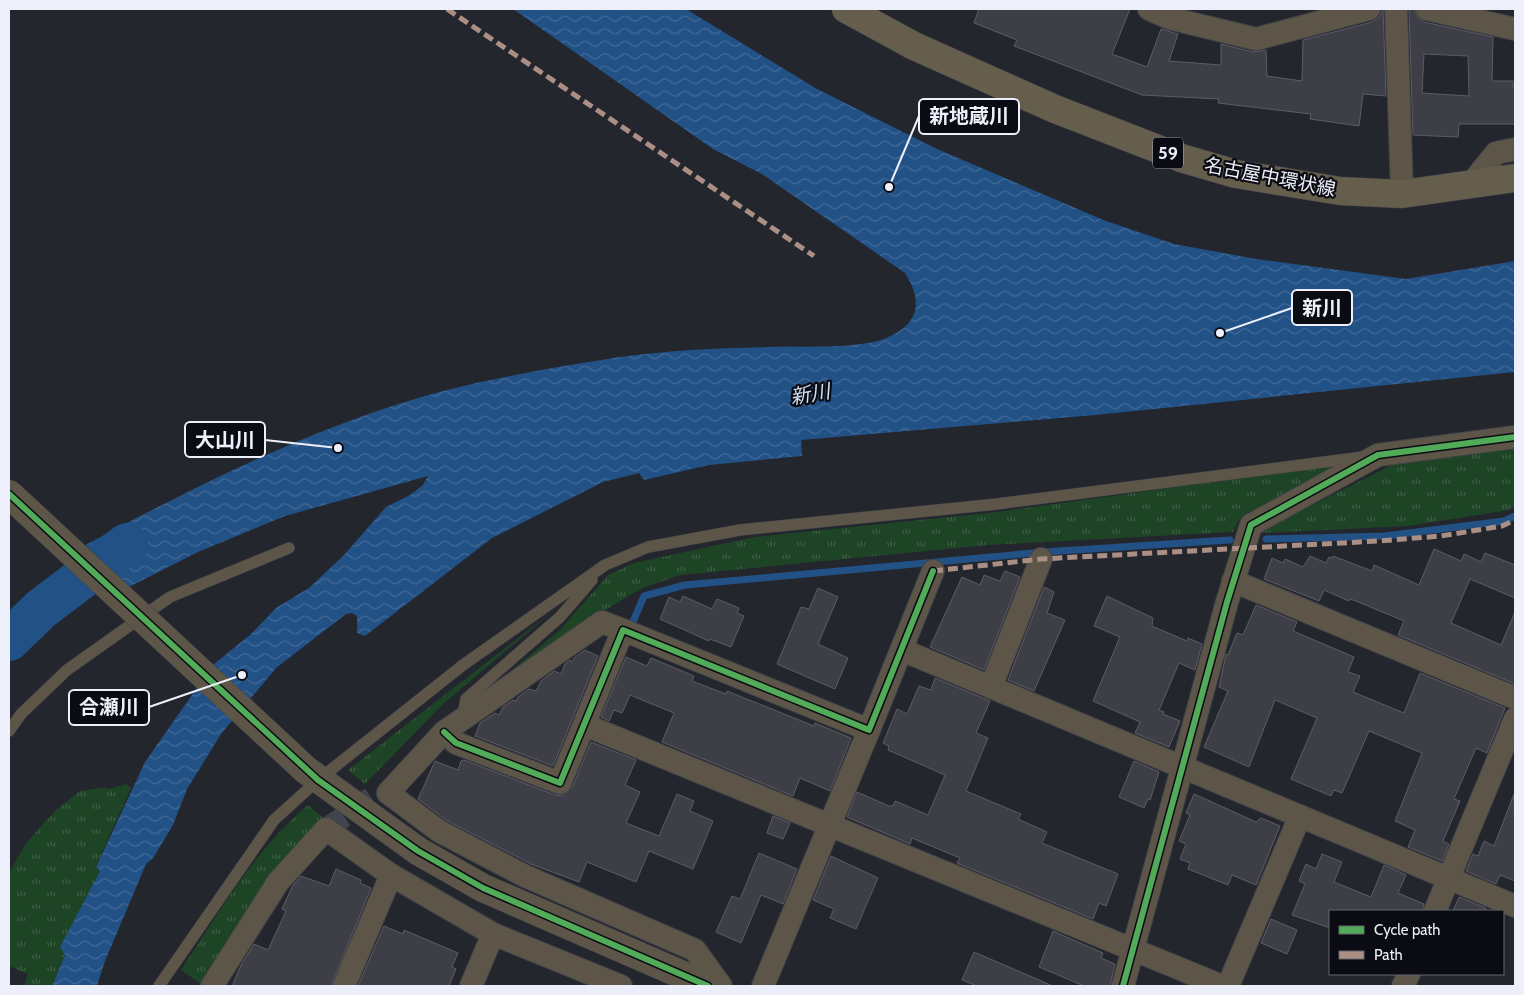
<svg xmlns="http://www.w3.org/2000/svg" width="1524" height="995" font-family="Cabin,'Noto Sans JP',sans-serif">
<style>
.grass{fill:url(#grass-tufts)}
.water{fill:url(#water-waves)}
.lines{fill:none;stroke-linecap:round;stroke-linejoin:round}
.stream{stroke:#225186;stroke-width:7}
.river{stroke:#225186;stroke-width:42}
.building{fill:#3e3f46;stroke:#5c5c64;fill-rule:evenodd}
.minor-tunnel{stroke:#42444d;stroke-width:22;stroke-dasharray:22 11;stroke-linecap:butt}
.service-casing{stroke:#41434a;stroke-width:12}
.minor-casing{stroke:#41434a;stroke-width:24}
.tertiary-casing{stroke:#41434a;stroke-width:29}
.primary-casing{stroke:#41434a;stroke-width:29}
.service{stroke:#5d5648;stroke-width:11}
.minor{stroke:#5d5648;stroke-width:22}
.tertiary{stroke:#5d5648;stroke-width:28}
.primary{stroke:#665e4c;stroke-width:28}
.tertiary-bridge-casing{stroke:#41434a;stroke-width:29;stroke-linecap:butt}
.tertiary-bridge{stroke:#5d5648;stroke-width:28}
.quiet{stroke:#ac8f84;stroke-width:5;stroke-dasharray:10 5;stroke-linecap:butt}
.cycleway-casing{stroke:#0b0c13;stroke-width:9}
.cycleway{stroke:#51ab58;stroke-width:6}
.labels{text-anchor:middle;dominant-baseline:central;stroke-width:4.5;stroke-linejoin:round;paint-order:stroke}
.shield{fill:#0b0c13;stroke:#a9acb5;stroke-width:1}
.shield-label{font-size:18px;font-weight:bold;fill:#edf0fa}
.street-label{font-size:19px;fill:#edf0fa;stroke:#0b0c13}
.water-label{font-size:20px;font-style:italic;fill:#d3e0f2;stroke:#0b0c13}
.leader{fill:none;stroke:#edf0fa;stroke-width:2}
.callout-dot{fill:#edf0fa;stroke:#0b0c13;stroke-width:2}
.callout{fill:#0b0c13;stroke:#edf0fa;stroke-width:2}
.callout-label{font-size:20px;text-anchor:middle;font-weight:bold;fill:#edf0fa}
</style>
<defs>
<pattern id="grass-tufts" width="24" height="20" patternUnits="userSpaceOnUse" patternTransform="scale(1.25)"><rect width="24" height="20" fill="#1d4424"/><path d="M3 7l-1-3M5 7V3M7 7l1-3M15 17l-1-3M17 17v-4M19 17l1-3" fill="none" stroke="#3e5f45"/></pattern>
<pattern id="water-waves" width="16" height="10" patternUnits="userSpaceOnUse" patternTransform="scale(1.25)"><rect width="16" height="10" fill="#225186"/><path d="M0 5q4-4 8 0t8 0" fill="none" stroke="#426a98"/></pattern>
</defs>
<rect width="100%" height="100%" fill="#24262e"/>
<!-- grass -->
<g class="grass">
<polygon points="1515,446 1515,506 1509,510 1408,526 1263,533 1275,524 1406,458"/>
<polygon points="1329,466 1332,471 1239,519 1233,532 988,545 681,575 642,588 562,636 472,704 560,630 608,575 634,563 755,537 997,512"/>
<polygon points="553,611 444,703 365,784 348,770"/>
<polygon points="126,784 131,788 96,866 100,871 61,947 65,954 52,986 24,986 28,974 9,966 9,872 27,842 55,811 80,791 100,788 110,789"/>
<path d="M308 805 329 823 275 873 201 984 181 970C220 911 254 851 308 805Z"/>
</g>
<!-- water -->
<path class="water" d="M513 9H686L817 89 937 149 1106 221 1174 244 1256 259 1406 279 1515 261V372L1095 415 801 440 802 456 709 465 644 480 639 473 603 482 492 538 365 636 357 633V616L352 613 346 614 276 668 221 734 187 789 173 825 153 858 146 864 105 961 97 986H52L65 955 60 947 100 871 96 867 145 762 213 665 251 634 276 608 309 588 344 555 386 507 410 495 423 485 428 476 285 516 198 552 105 599 65 556C186 491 313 425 447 390 504 376 562 366 620 357 670 350 720 348 771 347 801 346 857 349 884 339 919 325 924 303 905 273L762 174 713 149Z"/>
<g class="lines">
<!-- stream -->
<g class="stream">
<polyline points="1266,539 1385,536 1504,521 1515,516"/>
<polyline points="632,624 644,596 685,585 1044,552 1230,540"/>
</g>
<!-- river -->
<polyline class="river" points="9,640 41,609 127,544"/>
</g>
<!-- building -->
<g class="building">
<polygon points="979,9 1130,9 1112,54 1147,67 1161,29 1178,34 1169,61 1221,65 1221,44 1253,52 1266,50 1267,76 1302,81 1303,40 1372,22 1379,18 1383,9 1386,96 1363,94 1359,126 1310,119 1311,114 1218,103 1219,99 1142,95 1014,46 1017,40 974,23"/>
<path d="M1409 9H1414L1418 18 1424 22 1493 37 1492 81H1513V87H1515V124H1459L1458 137 1413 135ZM1424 54 1468 56 1469 96 1422 93Z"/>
<polygon points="1434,549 1461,561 1464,554 1481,562 1485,553 1515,565 1515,598 1470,579 1451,623 1501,645 1515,612 1515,684 1398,635 1404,621 1356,601 1350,599 1349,601 1324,590 1319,601 1264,579 1272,558 1283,563 1285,559 1303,567 1310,556 1326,563 1329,557 1332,558 1333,556 1372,571 1374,565 1419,585"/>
<polygon points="1005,571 1020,577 984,670 930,647 962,577 980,585 984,575 1000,581"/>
<polygon points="1044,587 1054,592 1047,613 1065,620 1034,691 1008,680"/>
<polygon points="818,588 838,597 818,644 848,658 835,689 777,664 801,607 809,609"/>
<polygon points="683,596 712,609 717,599 739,608 737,613 744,616 731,647 710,639 709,641 660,619 669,597 680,602"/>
<polygon points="1107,596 1153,618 1152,626 1187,641 1188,638 1202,644 1195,670 1179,663 1159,710 1164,712 1163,714 1180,721 1169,747 1135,733 1140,722 1093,701 1120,637 1094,626"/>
<polygon points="1256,605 1297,622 1293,631 1354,657 1348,672 1360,676 1353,692 1404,713 1420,673 1505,708 1487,753 1476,748 1454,799 1460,801 1443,841 1449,844 1442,861 1408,847 1415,830 1395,821 1422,753 1369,731 1342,793 1334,790 1331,796 1291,779 1317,718 1275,700 1249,767 1204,747 1228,691 1219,687 1226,654 1228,655 1237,633 1243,635"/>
<polygon points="585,650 598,656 553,766 475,736 480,723 495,713 499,715 503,707 513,700 516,701 518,697 529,689 536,691 541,681 554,671 561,674 565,664 570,660 572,662 574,658"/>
<polygon points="626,657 647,666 651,658 694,676 692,681 726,694 727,691 814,726 815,723 851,738 830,791 800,778 793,796 662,742 674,713 630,695 622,713 614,710 609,721 601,717"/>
<polygon points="935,678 990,701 976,733 988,738 966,791 1021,814 1018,819 1047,832 1042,843 1118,874 1106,906 1099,903 1093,919 959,864 957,863 960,858 912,838 910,844 847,817 857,792 889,806 893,806 895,801 928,815 945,775 888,750 889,746 883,743 897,709 907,714 919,686 931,690"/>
<polygon points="591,742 636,760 625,785 640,792 626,823 659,836 677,794 694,801 690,811 713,821 693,869 649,851 636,882 587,862 579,882 531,864 446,820 418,799 435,761 458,770 461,761 464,760 555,795 562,796 572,788"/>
<polygon points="1134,761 1159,772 1150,800 1148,799 1144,808 1119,797"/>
<polygon points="1194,794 1256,822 1261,818 1280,826 1256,885 1232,875 1228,885 1188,869 1190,863 1180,859 1186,844 1179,841 1190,815 1186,813"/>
<polygon points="1514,794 1515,881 1500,875 1496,884 1466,871 1473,854 1478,856 1484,841 1494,846"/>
<polygon points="773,816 790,823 783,839 767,833"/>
<polygon points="759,853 797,869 783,904 761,895 741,943 716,932 732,896 740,899"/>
<polygon points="1322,854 1342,862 1334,882 1371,897 1384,865 1406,875 1398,893 1424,904 1422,911 1330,911 1330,928 1292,915 1305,884 1299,881 1306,864 1316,869"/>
<polygon points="831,856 878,878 856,929 830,918 834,909 813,900"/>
<polygon points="336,869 361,880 360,883 371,888 331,986 232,986 241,965 254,944 268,950 286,911 282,909 293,885 301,876 329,886"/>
<polygon points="1459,897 1486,908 1485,911 1453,911"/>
<polygon points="1271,919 1297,930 1287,954 1261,943"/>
<polygon points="384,926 403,934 404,930 458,953 452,967 456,969 449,986 358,986"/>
<polygon points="1053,931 1103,953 1101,958 1115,964 1110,986 1084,986 1039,967"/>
<polygon points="974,952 1053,986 977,986 962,980"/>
</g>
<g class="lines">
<!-- minor-tunnel -->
<polyline class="minor-tunnel" points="326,829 374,796 388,793"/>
<defs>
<g id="service">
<polyline points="462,719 466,699 560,617 592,580"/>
<polyline points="9,731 21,714 67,670 170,597 289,548"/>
<polyline points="159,986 274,820 318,780 463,665 605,565 648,547 740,530 997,504 1363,457"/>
</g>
<g id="minor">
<polyline points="1149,9 1169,18 1256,39 1369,9"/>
<polyline points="1396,9 1402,194"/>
<polyline points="1427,9 1515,29"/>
<polyline points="1471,184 1496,153 1515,149"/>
<polyline points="1233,581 1515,698"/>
<polyline points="623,630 602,622 444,732 388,793 439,831 525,876 695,950 721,986"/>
<polyline points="902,650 1515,906"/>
<polyline points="991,687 1041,559"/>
<polyline points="585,725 1222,986"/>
<polyline points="444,732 456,743 560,783 623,630 869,730 933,571"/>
<polyline points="1435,911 1515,719"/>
<polyline points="212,986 278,882 326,829 391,875 493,934 621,986"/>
<polyline points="344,986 391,875"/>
<polyline points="471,986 493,934"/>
<polyline points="763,986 869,730"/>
<polyline points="1123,986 1227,602 1251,525 1378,455 1515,437"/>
<polyline points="1228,986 1300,816"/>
<polyline points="1403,986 1409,974"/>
</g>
<polyline id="tertiary" points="306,770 418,851 483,888 708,986"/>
<polyline id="primary" points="846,9 914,46 1055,109 1181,158 1236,174 1340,191 1402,194 1515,178"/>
</defs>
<!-- service casing -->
<use href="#service" class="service-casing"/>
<!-- minor casing -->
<use href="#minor" class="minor-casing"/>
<!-- tertiary casing -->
<use href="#tertiary" class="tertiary-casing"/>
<!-- primary casing -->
<use href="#primary" class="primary-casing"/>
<!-- service -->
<use href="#service" class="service"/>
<!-- minor -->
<use href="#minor" class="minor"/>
<!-- tertiary -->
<use href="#tertiary" class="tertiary"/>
<!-- primary -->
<use href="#primary" class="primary"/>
<defs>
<polyline id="tertiary-bridge" points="9,494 306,770"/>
</defs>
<!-- tertiary-bridge casing -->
<use href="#tertiary-bridge" class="tertiary-bridge-casing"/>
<!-- tertiary-bridge -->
<use href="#tertiary-bridge" class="tertiary-bridge"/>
<!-- quiet -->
<g class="quiet">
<polyline points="447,9 814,256"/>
<polyline points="933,571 1041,559 1378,541 1441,536 1502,526 1515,520"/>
</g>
<defs>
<g id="cycleway">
<polyline points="9,494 318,780 418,851 483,888 708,986"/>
<polyline points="444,732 456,743 560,783 623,630 869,730 933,571"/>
<polyline points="1123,986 1227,602 1251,525 1378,455 1515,437"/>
</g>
</defs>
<!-- cycleway casing -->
<use href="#cycleway" class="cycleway-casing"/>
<!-- cycleway -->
<use href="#cycleway" class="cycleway"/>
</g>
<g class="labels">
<!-- shield labels -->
<rect class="shield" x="1153" y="137.5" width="30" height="31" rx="4"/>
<g class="shield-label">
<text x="1168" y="153">59</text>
</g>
<!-- street labels -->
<g class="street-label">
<text transform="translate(1270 177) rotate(11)">名古屋中環状線</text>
</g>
<!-- water labels -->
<g class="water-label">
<text transform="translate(810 394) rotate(-10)">新川</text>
</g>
</g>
<!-- callouts -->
<path class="leader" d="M889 187L919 116M1220 333L1292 308M338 448L265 440M242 675L149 707"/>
<g class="callout-dot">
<circle cx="889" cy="187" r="5"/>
<circle cx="1220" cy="333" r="5"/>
<circle cx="338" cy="448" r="5"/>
<circle cx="242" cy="675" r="5"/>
</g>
<g class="callout">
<rect x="919" y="99" width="100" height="35" rx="5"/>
<rect x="1292" y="290" width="60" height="35" rx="5"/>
<rect x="185" y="422" width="80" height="35" rx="5"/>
<rect x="69" y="690" width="80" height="35" rx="5"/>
</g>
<g class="callout-label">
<text x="969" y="123">新地蔵川</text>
<text x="1322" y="315">新川</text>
<text x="225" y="447">大山川</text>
<text x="109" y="714">合瀬川</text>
</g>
<!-- border -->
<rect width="1524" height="995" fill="none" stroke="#edf0fa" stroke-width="20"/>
<!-- legend -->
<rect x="1329" y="910" width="175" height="65" fill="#0b0c13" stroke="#65676f"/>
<rect x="1339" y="926" width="25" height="8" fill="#51ab58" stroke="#65676f"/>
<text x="1374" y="935" font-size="15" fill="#edf0fa">Cycle path</text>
<rect x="1339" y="951" width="25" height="8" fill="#ac8f84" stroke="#65676f"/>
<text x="1374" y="960" font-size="15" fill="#edf0fa">Path</text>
</svg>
